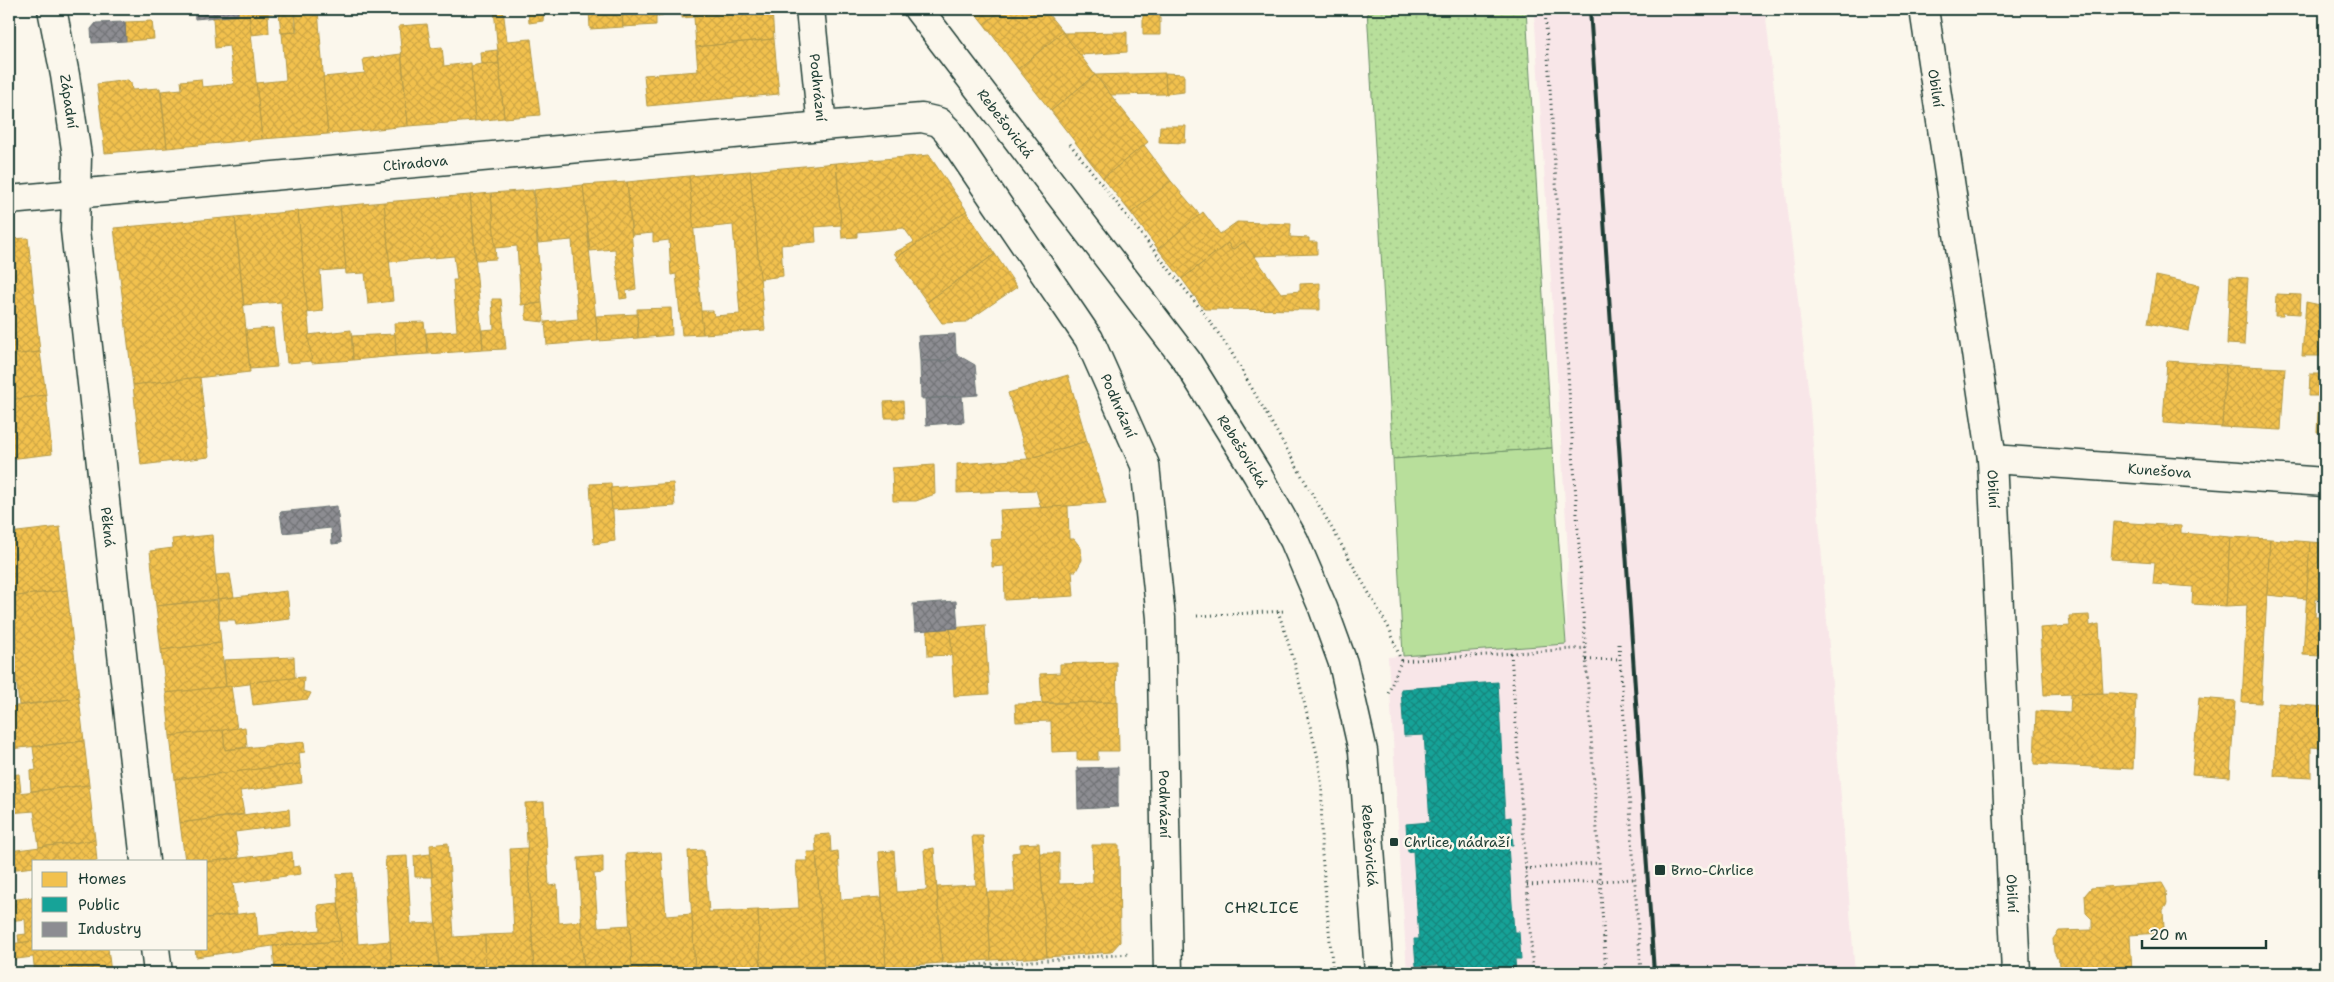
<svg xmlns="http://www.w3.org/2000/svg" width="2334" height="982" font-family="'Shantell Sans',sans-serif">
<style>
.built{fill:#f8e6e8}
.grass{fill:url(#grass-dots);stroke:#6c8e68}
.green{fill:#b8df9b;stroke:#6c8e68}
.homes{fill:url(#homes-cross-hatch);stroke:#b39946}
.public{fill:url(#public-cross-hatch);stroke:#19847a}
.industry{fill:url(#industry-cross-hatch);stroke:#6c7576}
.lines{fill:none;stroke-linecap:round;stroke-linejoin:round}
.minor-casing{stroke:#1f3d34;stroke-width:31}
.path{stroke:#1f3d34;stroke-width:3;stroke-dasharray:1 4;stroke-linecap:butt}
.minor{stroke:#fbf7ec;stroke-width:28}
.rail{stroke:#1f3d34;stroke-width:4}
.poi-dot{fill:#1f3d34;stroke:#fbf7ec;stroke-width:2}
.labels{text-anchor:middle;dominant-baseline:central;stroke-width:5;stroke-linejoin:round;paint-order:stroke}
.street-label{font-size:14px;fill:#1f3d34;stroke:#fbf7ec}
.poi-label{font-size:14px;fill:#1f3d34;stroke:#fbf7ec;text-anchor:start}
.quarter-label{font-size:16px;letter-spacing:1px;fill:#1f3d34;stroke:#fbf7ec}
</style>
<defs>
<pattern id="grass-dots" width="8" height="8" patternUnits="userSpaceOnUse" patternTransform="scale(1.25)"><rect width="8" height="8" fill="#b8df9b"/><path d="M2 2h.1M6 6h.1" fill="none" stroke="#9ec086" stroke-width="1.8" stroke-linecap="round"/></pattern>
<pattern id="homes-cross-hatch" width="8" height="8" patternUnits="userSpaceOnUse" patternTransform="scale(1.25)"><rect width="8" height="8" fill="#f2c14e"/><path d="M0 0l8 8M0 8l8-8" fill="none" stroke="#cfa745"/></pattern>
<pattern id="public-cross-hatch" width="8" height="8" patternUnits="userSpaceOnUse" patternTransform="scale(1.25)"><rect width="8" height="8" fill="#17a398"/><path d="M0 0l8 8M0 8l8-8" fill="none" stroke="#14867d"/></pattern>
<pattern id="industry-cross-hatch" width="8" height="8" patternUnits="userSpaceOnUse" patternTransform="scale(1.25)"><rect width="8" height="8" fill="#8d8d92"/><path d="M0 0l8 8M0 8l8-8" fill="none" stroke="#737478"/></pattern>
</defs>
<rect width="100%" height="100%" fill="#fbf7ec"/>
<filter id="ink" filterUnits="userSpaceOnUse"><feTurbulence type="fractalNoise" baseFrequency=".02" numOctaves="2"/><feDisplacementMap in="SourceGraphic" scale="10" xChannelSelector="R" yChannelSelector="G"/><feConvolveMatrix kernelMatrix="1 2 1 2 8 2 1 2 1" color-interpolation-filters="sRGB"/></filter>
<g filter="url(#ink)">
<!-- built -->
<polygon class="built" points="1534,9 1765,9 1809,396 1855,973 1407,973 1388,657 1566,643 1568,553"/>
<!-- grass -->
<polygon class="grass" points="1367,9 1526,9 1552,448 1393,459"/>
<!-- green -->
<polygon class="green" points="1552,448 1566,644 1403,656 1393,459"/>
<!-- homes -->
<g class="homes">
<polygon points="238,9 324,9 324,10 238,15"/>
<polygon points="494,9 503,9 507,41 531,39 540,115 504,118"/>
<polygon points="528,9 544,9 543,21 529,23"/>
<polygon points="544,9 589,9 589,15 543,14"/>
<polygon points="589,9 622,9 623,27 590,29"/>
<polygon points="622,9 662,9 662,16 656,16 656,25 623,27"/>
<polygon points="682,9 772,9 774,39 696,47 694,17 682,18"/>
<polygon points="972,9 1003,9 984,24"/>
<polygon points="1003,9 1044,9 1063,32 1018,69 984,24"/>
<polygon points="1052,9 1140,9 1140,11 1054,12"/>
<polygon points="318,10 328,134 262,139 256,83 286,80 282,33 297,32 295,12"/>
<polygon points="1160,10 1160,35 1143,35 1143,12"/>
<polygon points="279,12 294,12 296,32 281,33"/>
<polygon points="268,13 269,33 251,35 249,14"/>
<polygon points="249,14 262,139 167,148 161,91 182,89 181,81 201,79 202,87 234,84 229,46 215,48 213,18"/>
<polygon points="152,21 154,39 126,41 125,22"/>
<polygon points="427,24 431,48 442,47 444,66 471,63 475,121 408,126 399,26"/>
<polygon points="1063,32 1095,75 1051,111 1018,69"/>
<polygon points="1127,32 1127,52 1080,55 1063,33"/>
<polygon points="774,39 779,94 647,106 644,75 698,71 696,47"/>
<polygon points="497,50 499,64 481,64 480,52"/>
<polygon points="401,54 408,126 328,134 323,77 365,73 363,59"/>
<polygon points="481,64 499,64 504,118 475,121 471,66"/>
<polygon points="1165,73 1184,74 1184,92 1166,94"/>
<polygon points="1165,73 1166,94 1111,95 1095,75"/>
<polygon points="1095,75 1148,142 1103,178 1051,111"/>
<polygon points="128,80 131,83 132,90 160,88 167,148 105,153 97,84"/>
<polygon points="1160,126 1186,126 1185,143 1159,142"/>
<polygon points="1144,145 1171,181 1131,213 1103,178"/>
<polygon points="929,155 967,211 897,257 894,253 914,242 904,228 857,232 857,237 842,238 836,163"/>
<polygon points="836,163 841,225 815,227 816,242 781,245 783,276 760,279 750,171"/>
<polygon points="750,171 765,330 703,334 700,311 713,311 714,316 740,314 733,225 693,229 689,176"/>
<polygon points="689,176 703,334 682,335 676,274 671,275 669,240 653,242 653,233 632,235 627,182"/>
<polygon points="1171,181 1200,215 1158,249 1131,213"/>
<polygon points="627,182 636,289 626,291 627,298 620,299 615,249 590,251 583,185"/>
<polygon points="583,185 598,341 547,345 545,322 578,319 572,240 538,243 534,190"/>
<polygon points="533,190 542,303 521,305 517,246 495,248 491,193"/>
<polygon points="491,193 496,259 476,260 470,195"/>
<polygon points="470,195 483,350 428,354 426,333 457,331 453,280 457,280 454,256 389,262 384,202"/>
<polygon points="384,202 393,301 368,304 365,273 346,274 340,206"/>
<polygon points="340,206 346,269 320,271 323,311 306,313 298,211"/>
<polygon points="298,211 312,361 287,363 281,302 244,305 235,217"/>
<polygon points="966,211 995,254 927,302 896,258"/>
<polygon points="1203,212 1220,234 1237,222 1291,224 1290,237 1309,238 1309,242 1317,242 1317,254 1254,256 1244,242 1232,250 1228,243 1182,279 1158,249"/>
<polygon points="235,217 250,372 133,385 114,228"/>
<polygon points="28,238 40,352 9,355 9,239"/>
<polygon points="1244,242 1281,293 1300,291 1300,284 1320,283 1320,310 1204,309 1182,279 1228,243 1232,250"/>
<polygon points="995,254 1017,287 966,322 942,323 927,302"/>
<polygon points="2156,276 2199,285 2189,331 2148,323"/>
<polygon points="2230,277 2248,278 2244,345 2227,344"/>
<polygon points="2276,294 2301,295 2300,314 2283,313 2283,316 2275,316"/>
<polygon points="492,299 501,299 506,349 483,350 482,330 494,329"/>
<polygon points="2306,302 2325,306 2324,356 2302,356"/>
<polygon points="542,303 544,322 526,320 526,305"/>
<polygon points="671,308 672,335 638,338 637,309"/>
<polygon points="637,314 638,338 598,341 596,316"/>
<polygon points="424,322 428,354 396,356 394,323"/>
<polygon points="273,328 277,367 250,369 246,330"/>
<polygon points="351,330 353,360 312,363 308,335"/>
<polygon points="395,334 396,356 353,360 352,336"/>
<polygon points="40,352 46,395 9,400 9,355"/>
<polygon points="2167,361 2226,365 2222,427 2163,423"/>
<polygon points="2226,365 2285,368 2281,430 2222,427"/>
<polygon points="2321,365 2325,366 2325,433 2317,432 2319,396 2309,396 2310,374 2320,374"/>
<polygon points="1068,375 1087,441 1028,459 1008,393"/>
<polygon points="200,377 209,457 141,465 133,385"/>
<polygon points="46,395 52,454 9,459 9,400"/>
<polygon points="903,401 904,418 885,418 884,402"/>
<polygon points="1087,441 1106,503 1041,508 1036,490 957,493 957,464 1028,459"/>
<polygon points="934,465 935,494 916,501 893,501 892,468"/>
<polygon points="611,483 615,541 594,544 590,484"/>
<polygon points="673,483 675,506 612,510 610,488"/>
<polygon points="1068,506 1069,539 1074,539 1081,548 1082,560 1076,571 1072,571 1074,596 1005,600 1004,566 992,567 991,540 1002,539 1000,510"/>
<polygon points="2114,522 2181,526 2181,533 2230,537 2226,606 2192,604 2193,587 2153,584 2155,562 2111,559"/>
<polygon points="60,527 67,590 9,597 9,533"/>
<polygon points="212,535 218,599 156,606 150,551 173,548 172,539"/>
<polygon points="2230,537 2270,539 2261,703 2242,702 2247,605 2226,606"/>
<polygon points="2270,539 2310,542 2307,599 2267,595"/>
<polygon points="2310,542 2325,543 2325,600 2316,599 2315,617 2322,617 2320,656 2303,655"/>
<polygon points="230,574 234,597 218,599 216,575"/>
<polygon points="67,590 79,698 19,705 11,631 9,631 9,597"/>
<polygon points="287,591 290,619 236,625 235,620 219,620 218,599"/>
<polygon points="217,600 221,643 161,650 156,606"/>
<polygon points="2089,615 2090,626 2099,624 2103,693 2044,695 2040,628 2070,626 2069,616"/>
<polygon points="985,625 989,694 954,696 950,628"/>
<polygon points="950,628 952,655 928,656 927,630"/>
<polygon points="221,643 226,687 166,693 161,650"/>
<polygon points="294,657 295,678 226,687 224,660"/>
<polygon points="1116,662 1117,702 1042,703 1040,674 1060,673 1060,664"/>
<polygon points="304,677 303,691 311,693 308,699 253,705 250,682"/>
<polygon points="231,686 237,729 170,736 166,693"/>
<polygon points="2111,693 2136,695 2133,769 2034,764 2036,711 2070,713 2071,694"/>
<polygon points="79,698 84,741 10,749 9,707"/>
<polygon points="2199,698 2235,701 2230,777 2192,774"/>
<polygon points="1118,702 1119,751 1098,751 1098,760 1077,760 1077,751 1052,752 1051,721 1016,722 1015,704"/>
<polygon points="2278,703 2325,707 2325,748 2311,747 2311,778 2274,776"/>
<polygon points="245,727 247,747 225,750 223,730"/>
<polygon points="223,730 225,750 304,742 305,752 299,753 300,764 175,779 170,736"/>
<polygon points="84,741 89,785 31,791 30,771 36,770 33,747"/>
<polygon points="300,764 302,783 240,791 244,814 180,823 175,779"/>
<polygon points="19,774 21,792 9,794 9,775"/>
<polygon points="89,785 95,840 39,847 34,811 9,813 9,794"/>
<polygon points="544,802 549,886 557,885 559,923 581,921 584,973 534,973 525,803"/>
<polygon points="289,809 290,825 235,832 239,858 206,862 185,861 180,823"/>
<polygon points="830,834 831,852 838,851 841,900 882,897 886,967 824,971 815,835"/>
<polygon points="972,836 983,836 991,960 942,963 937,887 976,885"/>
<polygon points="95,840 97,861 34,861 34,867 9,870 9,851"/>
<polygon points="448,843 454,937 485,935 486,973 439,973 430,845"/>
<polygon points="1039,843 1047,957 991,960 987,892 1015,892 1012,853 1020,852 1020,844"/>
<polygon points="1092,845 1119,845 1120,942 1111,952 1047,957 1040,853 1059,853 1059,884 1093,883"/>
<polygon points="527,848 534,973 486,973 485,935 514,934 510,849"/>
<polygon points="934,848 942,963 886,967 879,852 894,851 897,892 927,890 924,850"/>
<polygon points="704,850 709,912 758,910 761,973 695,973 688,851"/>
<polygon points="292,852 293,867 300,866 301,874 233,883 237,914 206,918 206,862"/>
<polygon points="661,852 666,916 692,914 695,973 632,973 626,854"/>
<polygon points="807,852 816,852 824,971 761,973 758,910 799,908 796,861 808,861"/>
<polygon points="430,854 432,877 415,877 414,856"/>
<polygon points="407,856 411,924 436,923 439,973 392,973 385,857"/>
<polygon points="603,856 603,873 594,874 598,927 630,925 632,973 584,973 578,858"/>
<polygon points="353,873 358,944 390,941 392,973 342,973 337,874"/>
<polygon points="2162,883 2166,890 2167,904 2163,910 2164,928 2159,933 2130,935 2132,973 2060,973 2060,964 2054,952 2053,939 2059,931 2092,930 2092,919 2086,913 2085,895 2091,888"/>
<polygon points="34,897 34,941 19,943 18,935 26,934 25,919 9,921 9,900"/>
<polygon points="338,903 341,941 273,946 196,957 195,948 206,948 206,918 256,912 258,936 320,930 318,905"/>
<polygon points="34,941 34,948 108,948 111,973 35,973 33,957 9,960 9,944"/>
<polygon points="341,941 342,973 275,973 273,946"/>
</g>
<!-- public -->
<polygon class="public" points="1498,682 1505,818 1511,817 1513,845 1508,845 1514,932 1519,932 1521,959 1515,959 1516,973 1439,973 1439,965 1416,966 1414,939 1419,939 1413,851 1408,852 1406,824 1430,822 1424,735 1404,736 1401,689"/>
<!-- industry -->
<g class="industry">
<polygon points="194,9 238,9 238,15 195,19"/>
<polygon points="125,22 126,41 92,43 91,29 96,23"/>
<polygon points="955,334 956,354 946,361 920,361 918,336"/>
<polygon points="956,354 975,365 978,395 921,399 920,361 946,361"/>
<polygon points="962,396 964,422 926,425 925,399"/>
<polygon points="337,506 341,543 332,544 331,528 283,533 280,512"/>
<polygon points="956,601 958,628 915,631 913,604"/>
<polygon points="1118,767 1118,807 1078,809 1077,768"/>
</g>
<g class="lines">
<defs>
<g id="minor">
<path id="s1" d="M52 9 65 75 77 156 75 230 145 861"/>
<path id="s2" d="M810 9 822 126"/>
<path id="s3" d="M918 9 1187 361 1257 474 1294 540 1323 608 1343 663 1363 751 1379 973"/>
<path id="s4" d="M1924 9 1992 459 2016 973"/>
<path id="s5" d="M9 200 822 126 922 118 939 122 947 130 1089 339 1145 465 1161 618 1168 973"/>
<path id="s6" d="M1992 459 2325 482"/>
<polyline points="155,948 158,973"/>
</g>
</defs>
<!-- minor casing -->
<use href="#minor" class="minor-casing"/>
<!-- path -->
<g class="path">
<polyline points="1545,9 1606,973"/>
<polyline points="1070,144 1206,316 1230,350 1390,630 1401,661 1388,694"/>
<polyline points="1278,611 1294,661 1318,758 1322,788 1321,844 1333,973"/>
<polyline points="1197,616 1285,611"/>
<polyline points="1619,644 1641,973"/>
<polyline points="1511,653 1533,973"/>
<polyline points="1586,660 1620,659"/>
<polyline points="1401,661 1586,648"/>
<polyline points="1525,869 1599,863"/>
<polyline points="1527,885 1634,879"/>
<polyline points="862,973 1131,954"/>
</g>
<!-- minor -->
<use href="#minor" class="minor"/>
<!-- rail -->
<polyline class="rail" points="1590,9 1654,973"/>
</g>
</g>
<!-- markers -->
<g class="poi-dot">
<rect x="1389" y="837" width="10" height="10" rx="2.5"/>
<rect x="1654" y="864" width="12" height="12" rx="2.5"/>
</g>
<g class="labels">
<!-- street labels -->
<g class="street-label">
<text stroke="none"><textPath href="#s2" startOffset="79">Podhrázní</textPath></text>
<text stroke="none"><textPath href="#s4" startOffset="80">Obilní</textPath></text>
<text stroke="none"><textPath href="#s1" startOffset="94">Západní</textPath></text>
<text stroke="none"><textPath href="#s3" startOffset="144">Rebešovická</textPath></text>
<text stroke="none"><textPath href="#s5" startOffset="408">Ctiradova</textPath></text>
<text stroke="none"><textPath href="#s5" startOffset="1271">Podhrázní</textPath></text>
<text stroke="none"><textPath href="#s3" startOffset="549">Rebešovická</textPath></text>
<text stroke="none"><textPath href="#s6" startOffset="168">Kunešova</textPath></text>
<text stroke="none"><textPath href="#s4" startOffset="485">Obilní</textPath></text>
<text stroke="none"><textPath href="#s1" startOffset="522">Pěkná</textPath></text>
<text stroke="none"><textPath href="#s5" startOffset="1676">Podhrázní</textPath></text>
<text stroke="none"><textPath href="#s3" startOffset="969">Rebešovická</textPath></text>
<text stroke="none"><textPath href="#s4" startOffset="890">Obilní</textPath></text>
</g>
<!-- poi labels -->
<g class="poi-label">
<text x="1404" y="842">Chrlice, nádraží</text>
<text x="1671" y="870">Brno-Chrlice</text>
</g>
<!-- quarter labels -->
<g class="quarter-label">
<text x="1262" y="907">CHRLICE</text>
</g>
</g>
<!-- margin -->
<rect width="2334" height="982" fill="none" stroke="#fbf7ec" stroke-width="30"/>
<rect x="15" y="15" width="2304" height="952" fill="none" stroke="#1f3d34" stroke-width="2" filter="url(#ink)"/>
<!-- legend -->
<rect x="32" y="860" width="175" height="90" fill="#fbf7ec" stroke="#a3ada2"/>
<rect x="42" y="872" width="25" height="15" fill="#f2c14e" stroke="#a3ada2"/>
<text x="78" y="884" font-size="15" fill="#1f3d34">Homes</text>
<rect x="42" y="897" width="25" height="15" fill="#17a398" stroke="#a3ada2"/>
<text x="78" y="910" font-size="15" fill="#1f3d34">Public</text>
<rect x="42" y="922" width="25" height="15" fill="#8d8d92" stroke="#a3ada2"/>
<text x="78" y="934" font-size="15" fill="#1f3d34">Industry</text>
<!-- scale -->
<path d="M2142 940v8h124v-8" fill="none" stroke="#1f3d34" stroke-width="2.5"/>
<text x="2149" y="940" font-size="15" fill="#1f3d34" stroke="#fbf7ec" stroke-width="4" paint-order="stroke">20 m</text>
</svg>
